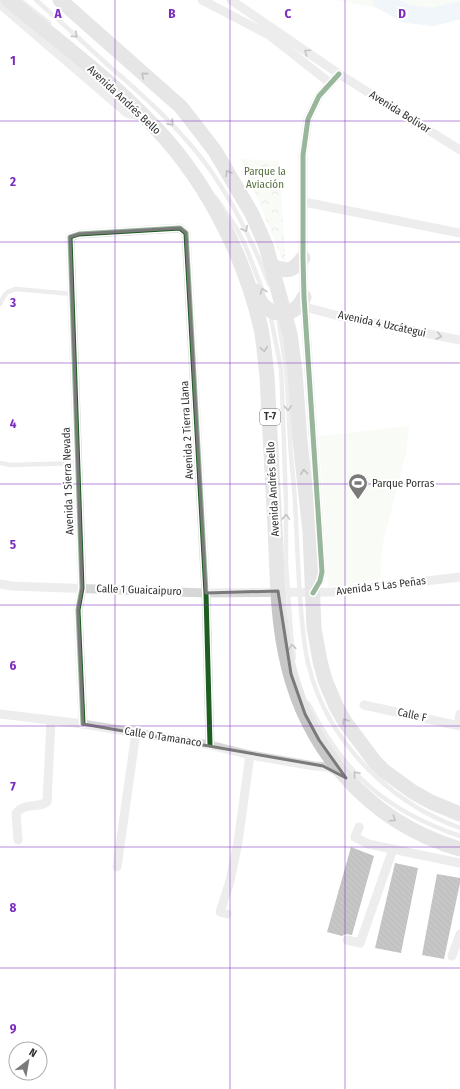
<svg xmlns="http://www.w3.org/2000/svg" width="460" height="1089" font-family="'Fira Sans Condensed',sans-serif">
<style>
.park{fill:url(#park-crowns)}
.pitch{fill:#f1f5ed}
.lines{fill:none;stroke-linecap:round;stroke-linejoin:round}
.river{stroke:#ddebf3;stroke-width:18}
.building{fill:url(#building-back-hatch)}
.service{stroke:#d7d7d7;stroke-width:4.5}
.minor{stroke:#d7d7d7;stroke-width:9}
.trunk{stroke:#c7c7c7;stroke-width:15}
.cycleway-casing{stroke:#fff;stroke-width:8}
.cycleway{stroke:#1b5e20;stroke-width:5}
.oneway{stroke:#7d7d7d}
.oneway2{stroke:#767676}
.marked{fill:none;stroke:#7a7a7a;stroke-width:3;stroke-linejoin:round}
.grid{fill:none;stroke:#7b2cbf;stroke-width:1;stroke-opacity:0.55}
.labels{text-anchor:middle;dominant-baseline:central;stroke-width:4;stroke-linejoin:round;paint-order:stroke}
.shield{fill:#fff;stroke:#707070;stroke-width:1}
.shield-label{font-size:10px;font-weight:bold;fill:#333}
.street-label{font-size:11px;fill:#333;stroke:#fff}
.park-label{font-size:11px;fill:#56703f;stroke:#fff}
.poi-label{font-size:11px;fill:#333;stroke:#fff;text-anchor:start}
.grid-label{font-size:13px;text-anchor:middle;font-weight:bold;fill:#7b2cbf;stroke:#fff;stroke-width:4;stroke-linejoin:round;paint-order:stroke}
</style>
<defs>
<pattern id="park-crowns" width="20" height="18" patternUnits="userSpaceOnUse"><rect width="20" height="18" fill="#f1f5ed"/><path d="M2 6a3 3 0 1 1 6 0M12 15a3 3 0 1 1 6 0" fill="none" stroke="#cfd2cc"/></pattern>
<pattern id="building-back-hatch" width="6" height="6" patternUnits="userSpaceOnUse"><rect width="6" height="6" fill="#818181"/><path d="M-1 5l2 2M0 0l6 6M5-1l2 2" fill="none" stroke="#6a6a6a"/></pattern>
</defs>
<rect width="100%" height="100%" fill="#fff"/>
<!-- park -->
<polygon class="park" points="241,159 279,161 286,268"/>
<!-- pitch -->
<g class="pitch">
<polygon points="335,0 460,0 460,11 427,18"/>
<polygon points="409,426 406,453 382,547 380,579 328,587 319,436"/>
</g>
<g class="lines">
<!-- river -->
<polyline class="river" points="381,0 407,14 433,17 460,10"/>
</g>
<!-- building -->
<g class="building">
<polygon points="351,847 374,856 352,935 346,934 342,936 327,932"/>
<polygon points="395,863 418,868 401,953 375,948"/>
<polygon points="437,874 460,878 460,883 444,959 422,955"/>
</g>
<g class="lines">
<!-- service -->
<g class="service">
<polyline points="20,0 49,23"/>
<path d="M36 0C60 21 84 43 108 65 145 97 182 130 211 171 235 206 254 244 269 284"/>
<polyline points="216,198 237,229 245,245 263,291"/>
<path d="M0 304C4 295 6 291 16 289L72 294"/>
<polyline points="270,313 281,369 282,388 286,503 286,564 291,634 294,658"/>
<path d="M278 316C280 334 284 351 286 369 288 394 289 418 290 442 291 462 294 482 295 502 297 538 298 574 301 610 303 630 304 648 309 667 328 742 389 802 460 828"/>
<polyline points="0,463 11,465 78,463"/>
<path d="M308 703C343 773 386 811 460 836"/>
</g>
<!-- minor -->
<g class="minor">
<polyline points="202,0 269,35 330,83"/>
<polyline points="231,0 339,74 460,150"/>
<polyline points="0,4 127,113 144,117"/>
<polyline points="304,202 460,233"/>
<polyline points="305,307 339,316 460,340"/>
<polyline points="0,584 12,586 206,593 333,592 460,577"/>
<polyline points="313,591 320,581 322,572 304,297 303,258 303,155 308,119 319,96 339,74"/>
<polyline points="364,705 460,726"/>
<polyline points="0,714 83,724 210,745 250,755 314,766 328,767 339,773"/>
<polyline points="83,724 78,610 82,588 70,237 79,234 180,228 186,233 206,593 210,745"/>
<polyline points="458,725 460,714"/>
<polyline points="359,827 355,837 368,844 460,863"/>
<path d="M18 840 16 813C26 802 35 809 47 802L51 720"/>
<polyline points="117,867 136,732"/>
<polyline points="227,914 220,912 230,881 238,842 250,755"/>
<polyline points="347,940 360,943 393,849"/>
<polyline points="452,956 460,934"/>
</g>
<!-- trunk -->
<g class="trunk">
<path d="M8 0C55 38 104 75 146 118 203 174 243 251 261 328 264 344 265 360 267 376 270 427 272 477 275 527 277 568 277 611 285 651 303 746 367 822 460 849"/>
<polyline points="60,0 181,107 215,151 252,214 266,246 290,334 295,371 300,441 310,532 314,628 320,661 325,680 336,706 345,722 375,762 384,771 413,792 431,802 460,814"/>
<path d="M272 266C288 272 292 272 303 258"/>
<path d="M256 291C258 295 259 301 263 305 276 318 297 315 304 297"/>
</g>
<defs>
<g id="cycleway">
<polyline points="313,593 320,581 322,572 304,297 303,258 303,155 308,119 319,96 339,74"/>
<polyline points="83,724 78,610 82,588 70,237 79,234 180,228 186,233 206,593 210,745"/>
</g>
</defs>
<!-- cycleway casing -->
<use href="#cycleway" class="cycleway-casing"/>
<!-- cycleway -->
<use href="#cycleway" class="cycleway"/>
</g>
<!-- one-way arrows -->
<defs><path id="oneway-chevron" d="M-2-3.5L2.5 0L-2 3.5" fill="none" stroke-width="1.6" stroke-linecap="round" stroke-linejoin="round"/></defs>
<g class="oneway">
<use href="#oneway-chevron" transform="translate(75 35) rotate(42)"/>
<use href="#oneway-chevron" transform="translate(307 52) rotate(-146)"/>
<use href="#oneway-chevron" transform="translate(171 123) rotate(48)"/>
<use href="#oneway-chevron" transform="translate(245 229) rotate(63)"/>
<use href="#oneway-chevron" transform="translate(263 291) rotate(-110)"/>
<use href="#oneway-chevron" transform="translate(439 336) rotate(11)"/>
<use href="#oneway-chevron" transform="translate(288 408) rotate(87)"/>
<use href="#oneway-chevron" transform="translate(286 517) rotate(-88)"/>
<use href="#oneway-chevron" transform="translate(292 647) rotate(-99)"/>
<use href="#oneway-chevron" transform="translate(356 774) rotate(-133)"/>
</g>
<g class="oneway2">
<use href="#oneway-chevron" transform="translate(144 75) rotate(-139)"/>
<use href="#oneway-chevron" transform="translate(228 173) rotate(-121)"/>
<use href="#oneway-chevron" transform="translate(264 349) rotate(82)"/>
<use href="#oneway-chevron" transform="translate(304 472) rotate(-96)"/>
<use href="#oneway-chevron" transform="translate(345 721) rotate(-122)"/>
<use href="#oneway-chevron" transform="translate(393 819) rotate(34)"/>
</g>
<!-- marked area -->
<path d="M0 0H460V1089H0ZM180 228 186 233 206 593 278 591 291 674 305 714 319 740 346 778 323 766 83 724 78 610 82 588 70 237 79 234Z" fill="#fff" fill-opacity=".55" fill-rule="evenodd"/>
<path class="marked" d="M180 228 186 233 206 593 278 591 291 674 305 714 319 740 346 778 323 766 83 724 78 610 82 588 70 237 79 234Z"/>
<!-- grid -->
<path class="grid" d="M115 0V1089M230 0V1089M345 0V1089M0 121H460M0 242H460M0 363H460M0 484H460M0 605H460M0 726H460M0 847H460M0 968H460"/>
<!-- icons -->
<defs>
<symbol id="stadium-pin" viewBox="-11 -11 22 30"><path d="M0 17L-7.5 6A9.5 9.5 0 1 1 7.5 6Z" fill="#7a7a7a" stroke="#fff"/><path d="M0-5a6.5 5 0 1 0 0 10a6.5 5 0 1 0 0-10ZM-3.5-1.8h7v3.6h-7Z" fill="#fff"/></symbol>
</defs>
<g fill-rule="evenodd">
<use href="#stadium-pin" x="347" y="472" width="22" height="30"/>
</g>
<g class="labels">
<!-- shield labels -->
<rect class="shield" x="260" y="409" width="20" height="16" rx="3"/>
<g class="shield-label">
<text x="270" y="417">T-7</text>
</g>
<!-- street labels -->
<g class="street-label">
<text transform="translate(124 100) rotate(43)">Avenida Andrés Bello</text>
<text transform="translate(400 112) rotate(32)">Avenida Bolívar</text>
<text transform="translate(382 324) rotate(12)">Avenida 4 Uzcátegui</text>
<text transform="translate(187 430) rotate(-93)">Avenida 2 Tierra Llana</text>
<text transform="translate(68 481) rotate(-92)">Avenida 1 Sierra Nevada</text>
<text transform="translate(273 489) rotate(-93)">Avenida Andrés Bello</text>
<text transform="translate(381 586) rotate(-7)">Avenida 5 Las Peñas</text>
<text transform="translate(139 590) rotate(2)">Calle 1 Guaicaipuro</text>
<text transform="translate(412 715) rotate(12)">Calle F</text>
<text transform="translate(163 737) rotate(9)">Calle 0 Tamanaco</text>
</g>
<!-- park labels -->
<g class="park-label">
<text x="265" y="171">Parque la<tspan x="265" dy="13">Aviación</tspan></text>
</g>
<!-- poi labels -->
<g class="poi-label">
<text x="372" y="483">Parque Porras</text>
</g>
</g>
<g class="grid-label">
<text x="58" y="18">A</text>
<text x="172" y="18">B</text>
<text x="288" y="18">C</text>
<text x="402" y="18">D</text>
<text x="13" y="65">1</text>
<text x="13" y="186">2</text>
<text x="13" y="307">3</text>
<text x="13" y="428">4</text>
<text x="13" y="549">5</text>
<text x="13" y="670">6</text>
<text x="13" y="791">7</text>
<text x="13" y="912">8</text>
<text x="13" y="1033">9</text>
</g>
<!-- north arrow -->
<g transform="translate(28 1061) rotate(31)"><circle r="19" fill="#ffffff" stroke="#adadad"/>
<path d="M0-3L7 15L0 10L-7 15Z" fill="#7a7a7a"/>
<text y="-6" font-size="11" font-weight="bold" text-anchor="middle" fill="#333333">N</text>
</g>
</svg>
